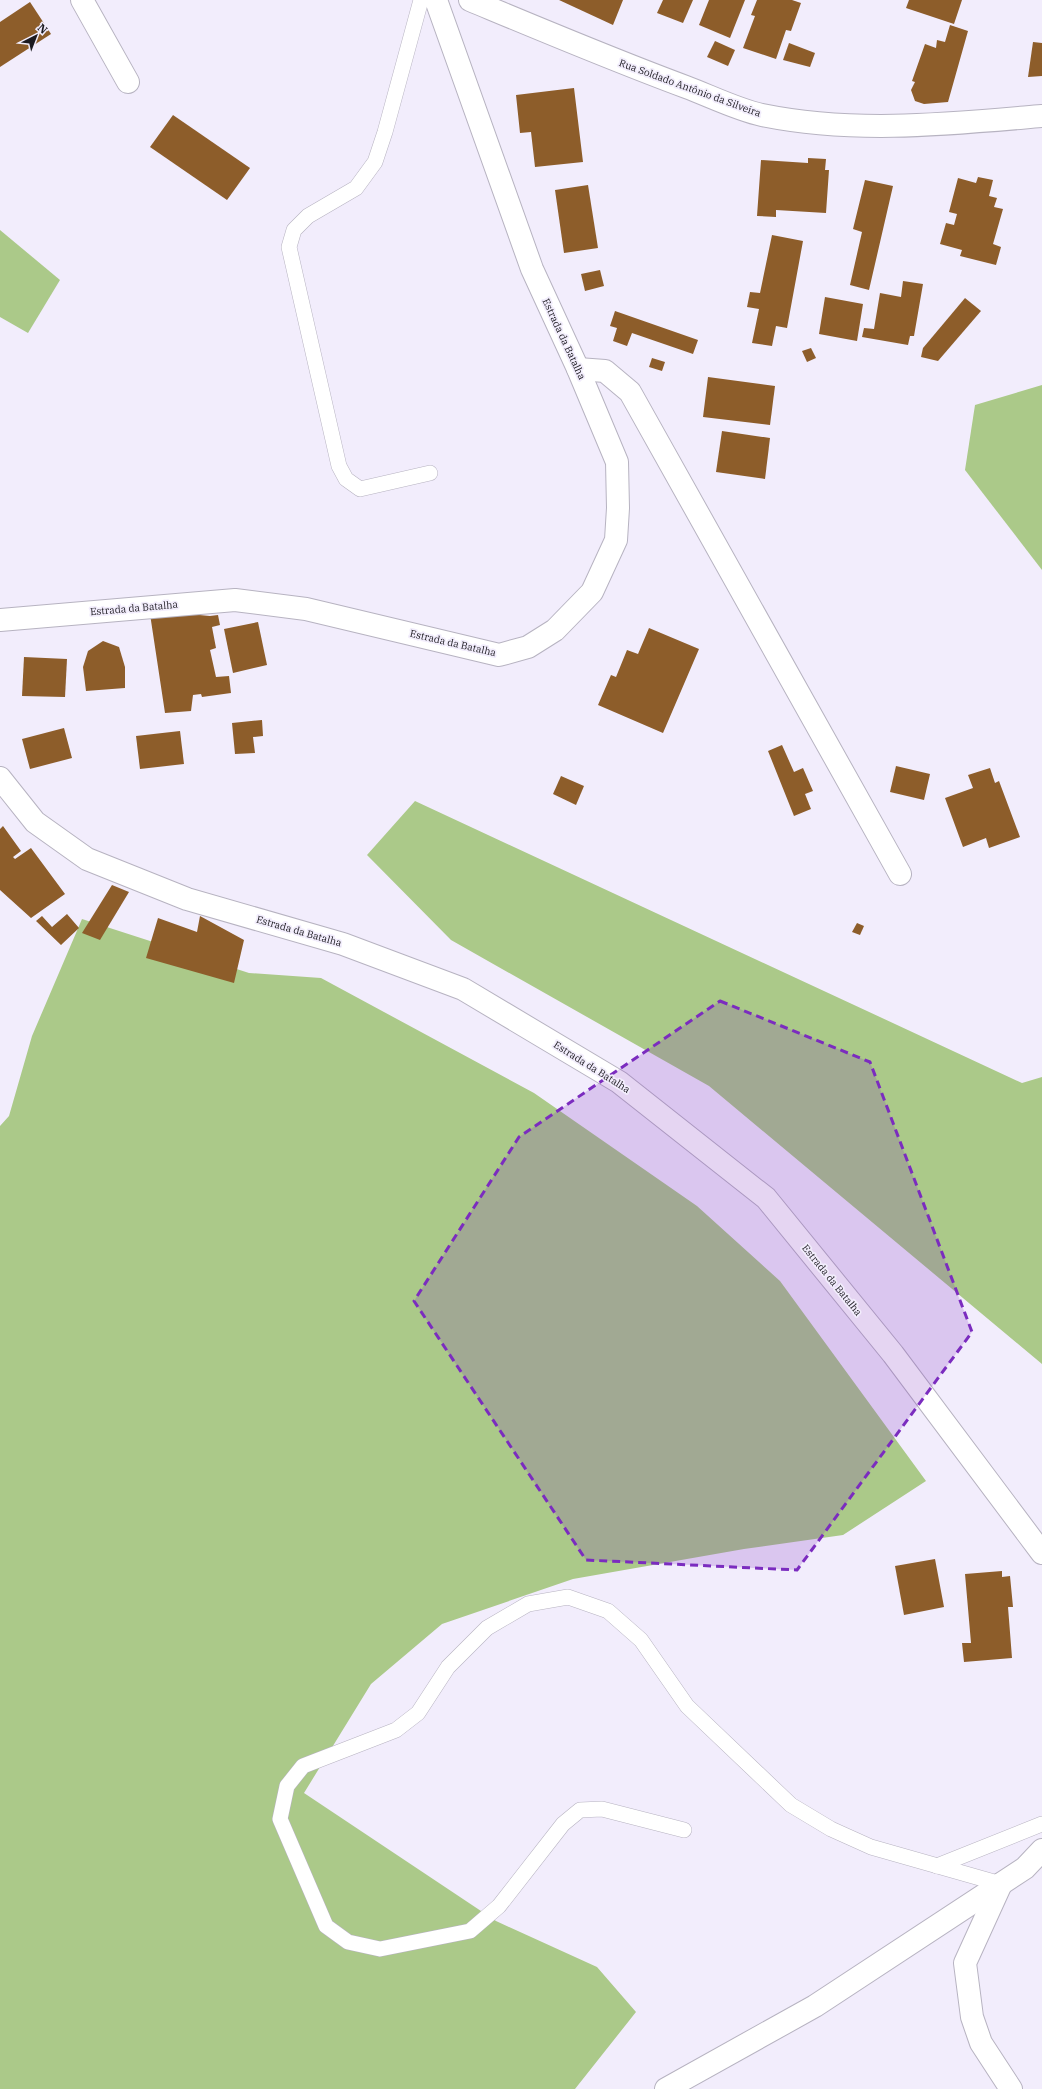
<svg xmlns="http://www.w3.org/2000/svg" width="1042" height="2089" font-family="'IBM Plex Serif',serif">
<style>
.forest{fill:#abc989}
.building{fill:#8d5d2a}
.lines{fill:none;stroke-linecap:round;stroke-linejoin:round}
.lane-casing{stroke:#b7b3c1;stroke-width:16}
.street-casing{stroke:#b7b3c1;stroke-width:24}
.secondary-casing{stroke:#b7b3c1;stroke-width:24}
.lane{stroke:#fff;stroke-width:15}
.street{stroke:#fff;stroke-width:22}
.secondary{stroke:#fff;stroke-width:22}
.marked{fill:#7b2cbf;fill-opacity:0.2;stroke:#7b2cbf;stroke-width:3;stroke-dasharray:8 5;stroke-linejoin:round}
.labels{text-anchor:middle;dominant-baseline:central;stroke-width:3.5;stroke-linejoin:round;paint-order:stroke}
.street-label{font-size:10px;fill:#1c1a20;stroke:#f2edfc}
</style>
<rect width="100%" height="100%" fill="#f2edfc"/>
<!-- forest -->
<g class="forest">
<polygon points="0,230 60,280 28,333 0,317"/>
<polygon points="1042,385 1042,570 965,470 975,405"/>
<polygon points="415,801 1022,1083 1042,1077 1042,1364 709,1086 451,940 367,855"/>
<polygon points="82,919 249,973 321,978 534,1093 697,1206 780,1281 926,1481 843,1535 744,1549 573,1579 442,1624 371,1684 304,1793 496,1921 597,1967 636,2012 575,2089 0,2089 0,1126 9,1116 32,1036"/>
</g>
<!-- building -->
<g class="building">
<polygon points="559,0 623,0 613,25"/>
<polygon points="663,0 693,0 683,23 657,13"/>
<polygon points="709,0 745,0 730,38 699,25"/>
<polygon points="757,0 792,0 801,3 791,31 786,30 776,59 743,48 755,16 751,15"/>
<polygon points="909,0 962,0 954,24 906,8"/>
<polygon points="30,2 51,34 0,67 0,22"/>
<polygon points="950,25 968,31 948,102 924,104 915,101 911,90 915,82 912,81 925,44 936,48 937,40 945,42"/>
<polygon points="715,41 735,50 728,66 707,57"/>
<polygon points="1033,42 1042,43 1042,76 1028,77"/>
<polygon points="789,43 815,53 810,67 783,60"/>
<polygon points="574,88 583,162 535,167 531,132 520,133 516,95"/>
<polygon points="173,115 250,168 227,200 150,147"/>
<polygon points="808,158 826,159 825,170 829,170 826,213 776,210 776,217 757,216 761,160 808,163"/>
<polygon points="978,177 993,180 989,196 997,198 994,207 1003,209 993,244 1001,247 996,265 960,256 962,250 940,244 946,223 954,225 957,214 949,212 958,178 976,183"/>
<polygon points="865,180 893,186 869,290 850,285 862,232 853,229"/>
<polygon points="588,185 598,248 564,253 555,190"/>
<polygon points="772,235 803,241 787,328 776,326 772,346 752,343 759,309 747,307 750,292 760,293"/>
<polygon points="600,270 604,286 585,291 581,274"/>
<polygon points="903,281 923,284 914,336 910,336 908,345 862,337 864,328 874,329 880,293 901,297"/>
<polygon points="825,297 863,304 857,341 819,334"/>
<polygon points="965,298 981,311 938,361 921,357 923,348"/>
<polygon points="615,311 698,340 693,354 632,333 627,346 613,341 617,328 610,326"/>
<polygon points="811,348 816,358 807,362 802,351"/>
<polygon points="652,358 665,362 662,371 649,367"/>
<polygon points="708,377 775,386 770,425 703,417"/>
<polygon points="722,431 770,438 765,479 716,472"/>
<polygon points="166,612 210,616 218,615 220,625 212,627 216,648 210,650 216,677 229,676 231,693 202,697 201,694 193,695 191,711 165,713 150,614"/>
<polygon points="258,622 267,665 233,673 224,629"/>
<polygon points="649,628 699,649 663,733 598,705 611,675 616,677 627,650 638,654"/>
<polygon points="103,641 119,647 125,667 125,688 86,691 83,667 88,651"/>
<polygon points="24,657 67,659 65,697 22,696"/>
<polygon points="262,720 263,736 253,737 255,753 235,754 232,723"/>
<polygon points="64,728 72,758 30,769 22,739"/>
<polygon points="180,731 184,764 140,769 136,736"/>
<polygon points="782,745 794,772 803,768 813,791 805,794 811,809 794,816 768,751"/>
<polygon points="896,766 930,774 924,800 890,792"/>
<polygon points="990,768 995,783 999,781 1020,837 989,848 986,838 963,847 945,798 973,788 968,775"/>
<polygon points="561,776 584,786 576,805 553,794"/>
<polygon points="3,826 21,851 13,857 15,859 31,848 65,894 31,918 0,890 0,829"/>
<polygon points="112,885 129,892 100,940 82,933"/>
<polygon points="67,914 79,928 61,945 36,921 42,916 52,927"/>
<polygon points="200,916 244,940 234,983 146,958 158,918 197,932"/>
<polygon points="857,923 864,926 860,935 852,932"/>
<polygon points="935,1559 944,1607 904,1615 895,1566"/>
<polygon points="1002,1571 1002,1577 1010,1576 1013,1607 1008,1607 1012,1658 964,1662 962,1643 971,1643 965,1574"/>
</g>
<g class="lines">
<defs>
<g id="lane">
<polyline points="421,0 385,132 375,162 356,188 308,216 294,230 289,247 339,466 346,479 360,489 430,473"/>
<polyline points="684,1830 602,1809 580,1810 563,1824 499,1906 470,1931 380,1949 348,1942 326,1926 280,1819 287,1786 303,1766 396,1730 418,1713 448,1667 487,1628 528,1604 568,1597 608,1611 641,1640 687,1706 791,1805 831,1829 871,1847 1001,1884"/>
<polyline points="937,1866 1042,1824"/>
</g>
<g id="street">
<polyline points="82,0 128,82"/>
<polyline points="578,369 605,371 630,392 900,874"/>
<polyline points="0,620 235,600 306,609 499,655 528,647 555,630 592,592 616,540 618,508 617,462 578,369 532,269 436,0"/>
<polyline points="0,778 35,822 87,859 187,899 343,944 463,989 619,1082 766,1198 893,1354 1042,1553"/>
<polyline points="1001,1884 965,1963 972,2017 981,2043 1011,2089"/>
<polyline points="666,2089 815,2006 1025,1868 1042,1850"/>
</g>
<path id="secondary" d="M470 0C542 30 613 60 686 87 710 96 738 110 762 115 855 134 949 124 1042 116"/>
</defs>
<!-- lane casing -->
<use href="#lane" class="lane-casing"/>
<!-- street casing -->
<use href="#street" class="street-casing"/>
<!-- secondary casing -->
<use href="#secondary" class="secondary-casing"/>
<!-- lane -->
<use href="#lane" class="lane"/>
<!-- street -->
<use href="#street" class="street"/>
<!-- secondary -->
<use href="#secondary" class="secondary"/>
</g>
<!-- marked area -->
<path class="marked" d="M720 1001 870 1062 972 1332 797 1570 586 1560 414 1301 519 1137Z"/>
<g class="labels">
<!-- street labels -->
<g class="street-label">
<text transform="translate(690 88) rotate(20)">Rua Soldado Antônio da Silveira</text>
<text transform="translate(564 339) rotate(65)">Estrada da Batalha</text>
<text transform="translate(134 608) rotate(-5)">Estrada da Batalha</text>
<text transform="translate(453 643) rotate(13)">Estrada da Batalha</text>
<text transform="translate(299 931) rotate(16)">Estrada da Batalha</text>
<text transform="translate(592 1067) rotate(32)">Estrada da Batalha</text>
<text transform="translate(832 1280) rotate(51)">Estrada da Batalha</text>
</g>
</g>
<!-- north arrow -->
<g transform="translate(36 36) rotate(42)" stroke="#f2edfc" stroke-width="3" paint-order="stroke">
<path d="M0-3L7 15L0 10L-7 15Z" fill="#1c1a20"/>
<text y="-6" font-size="11" font-weight="bold" text-anchor="middle" fill="#1c1a20">N</text>
</g>
</svg>
